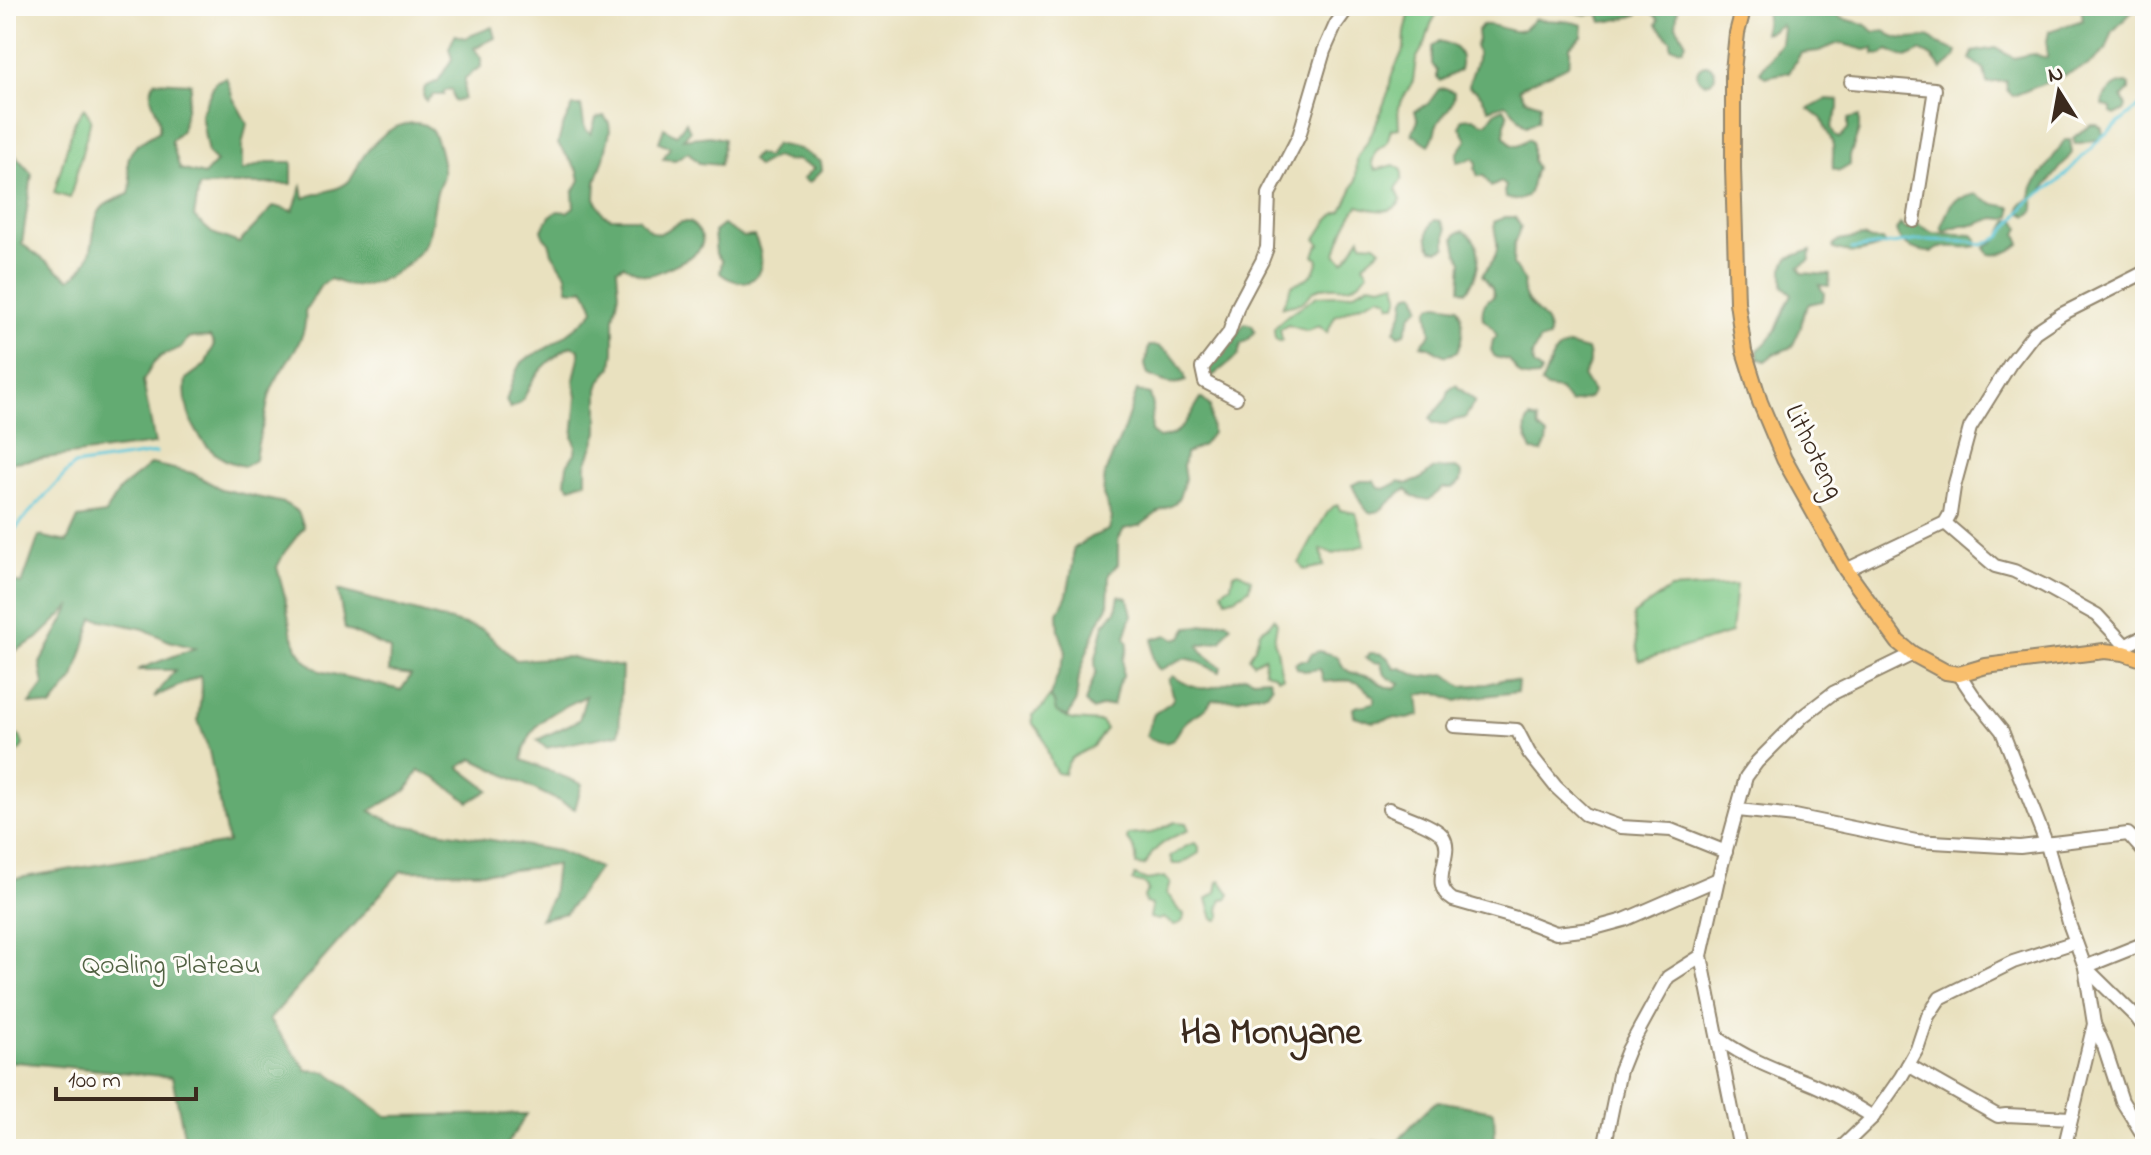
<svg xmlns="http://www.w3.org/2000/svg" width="2151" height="1155" font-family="'Indie Flower',sans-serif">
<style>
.green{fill:#7bc684;stroke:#5b7851;stroke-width:2}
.forest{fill:#64ab72;stroke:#506a48;stroke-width:2}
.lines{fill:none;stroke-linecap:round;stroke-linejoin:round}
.stream{stroke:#5fc8da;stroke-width:3}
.minor-casing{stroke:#92866e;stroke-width:16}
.major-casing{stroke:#92866e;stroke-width:18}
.minor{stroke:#fff;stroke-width:12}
.major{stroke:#f9bf6d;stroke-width:14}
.labels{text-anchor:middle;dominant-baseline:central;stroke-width:6;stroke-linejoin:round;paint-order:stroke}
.street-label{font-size:28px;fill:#3b2a1e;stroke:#fdfcf7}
.park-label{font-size:28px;fill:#516142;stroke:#fdfcf7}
.district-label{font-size:36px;font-weight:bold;fill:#3b2a1e;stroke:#fdfcf7}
</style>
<rect width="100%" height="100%" fill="#fdfcf7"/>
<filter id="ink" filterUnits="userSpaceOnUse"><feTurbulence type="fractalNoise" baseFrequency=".0125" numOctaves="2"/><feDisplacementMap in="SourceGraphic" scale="16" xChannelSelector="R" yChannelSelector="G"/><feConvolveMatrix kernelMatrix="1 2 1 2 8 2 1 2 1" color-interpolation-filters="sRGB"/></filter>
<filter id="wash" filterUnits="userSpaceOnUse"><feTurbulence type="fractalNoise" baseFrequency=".006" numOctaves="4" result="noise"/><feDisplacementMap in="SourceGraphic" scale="32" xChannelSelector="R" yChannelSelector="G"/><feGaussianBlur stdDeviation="1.8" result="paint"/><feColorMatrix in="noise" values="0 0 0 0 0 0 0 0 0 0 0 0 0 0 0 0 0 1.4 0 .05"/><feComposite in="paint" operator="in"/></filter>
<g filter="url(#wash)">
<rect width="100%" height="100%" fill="#e9e1bf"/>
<!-- green -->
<g class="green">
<path d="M1411 6H1441L1431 24 1425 44 1416 59 1413 81 1398 107 1399 128 1391 129 1387 143 1376 151 1372 163 1375 170 1394 165 1402 170V179L1396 189 1401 200C1394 216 1372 210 1358 206 1347 220 1340 237 1336 254L1343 261C1352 254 1353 246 1360 237L1362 243 1375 244 1381 249 1363 264 1368 272C1349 299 1335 280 1315 290 1309 294 1312 294 1306 299 1299 305 1290 306 1282 307L1292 285C1307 278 1315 277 1319 259L1314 256 1317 247 1320 244 1316 239C1323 228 1329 215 1342 211L1356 181 1357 158 1370 137 1378 119 1389 90 1391 77 1404 48 1405 33Z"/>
<polygon points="84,108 91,119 70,198 54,193 74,123"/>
<polygon points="1396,282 1399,296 1396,305 1390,305 1388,299 1380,296 1335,316 1327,333 1319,326 1307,331 1288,325 1280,329 1282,340 1279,342 1275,338 1274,329 1280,322 1288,315 1317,296 1338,295 1353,293 1370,284 1381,286"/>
<path d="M1338 505 1340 510 1356 513 1365 545 1334 554 1321 549 1324 566 1304 570 1299 563C1307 552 1325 512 1332 507 1333 506 1336 506 1338 505Z"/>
<polygon points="1239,572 1251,579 1249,589 1236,597 1226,600 1222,591 1231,585 1233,574"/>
<polygon points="1736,585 1731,633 1639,661 1633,615 1670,589"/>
<path d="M1274 618 1277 623 1274 641C1280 653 1278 666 1283 677L1278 678 1274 674 1268 673 1264 670 1265 657 1253 663 1249 657 1255 647 1260 631 1269 625Z"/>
<path d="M1050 696 1054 702 1057 712 1072 720 1101 722 1106 729C1101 734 1098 741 1093 746 1080 755 1067 755 1064 774L1057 773C1044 756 1050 739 1033 724L1032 715 1042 708Z"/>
<polygon points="6,729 20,737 23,745 18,752 6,754"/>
<path d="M1175 822 1186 823 1189 830C1176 835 1159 843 1151 855 1149 859 1147 863 1144 866L1136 865C1137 855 1135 846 1127 840L1128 835 1152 833Z"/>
<path d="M1196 843 1199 847V853L1181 864H1173L1170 857C1180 851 1184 845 1196 843Z"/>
<path d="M1135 875 1147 880 1165 877 1170 883 1166 894C1175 899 1174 909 1184 914 1184 922 1181 924 1173 925L1164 918 1158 920 1150 918 1152 905 1145 903 1144 896 1148 890 1145 884 1132 881Z"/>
<polygon points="1221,881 1230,894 1228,898 1222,899 1219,910 1221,916 1218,920 1213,919 1207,899 1216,892 1218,882"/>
</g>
<!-- forest -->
<g class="forest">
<path d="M1570 6H1630L1637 7 1638 14C1634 17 1607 22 1602 22L1599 13C1588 15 1576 16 1570 6Z"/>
<polygon points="1654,6 1678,6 1676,25 1686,42 1683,49 1671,47 1671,41 1657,24 1659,20 1651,11"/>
<path d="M1767 6H1832L1840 18 1864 24 1875 32 1885 31C1897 42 1914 39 1929 37L1938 44 1957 51 1955 58 1942 69 1932 57 1921 51 1906 58 1888 50 1882 55 1874 54V48L1865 50 1839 43 1819 51 1801 53 1789 72 1765 77 1760 72 1781 43 1783 28 1781 25 1769 32 1764 33Z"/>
<polygon points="2081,6 2138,6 2113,31 2106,50 2087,66 2013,96 2007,90 2006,81 1987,83 1984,70 1970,59 1973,52 1995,48 2014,58 2032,54 2047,58 2047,41 2049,31 2083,20"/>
<path d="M1535 19C1554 22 1563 18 1583 25L1582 36 1570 46V56L1568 65C1552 75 1535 77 1519 89L1525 99 1540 104 1538 120 1526 126C1518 119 1514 109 1505 104L1489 109C1482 98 1482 92 1469 87 1470 72 1482 60 1475 46L1478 40 1477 31 1482 25C1497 23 1514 36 1524 29 1528 26 1531 22 1535 19Z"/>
<polygon points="492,27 495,38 474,48 481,58 481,67 465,78 464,99 454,101 451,89 444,91 444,95 433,95 426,101 423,95 425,87 438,81 452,59 449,48 455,35 465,38"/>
<path d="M1439 41C1455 45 1465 52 1460 70L1440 81 1437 78V71L1432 64V47Z"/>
<circle cx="1706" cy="74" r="9"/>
<path d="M226 77 233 98 247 123 242 146V171L267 162H292V184H231L199 187 194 217 212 233 239 243 274 206 293 211 302 186 304 198C318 192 339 191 349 181 355 175 357 166 361 160 370 146 386 129 402 125 430 117 436 133 441 157 442 163 444 169 443 175 442 181 438 186 437 192 433 207 433 224 427 239 416 264 381 287 353 286 345 285 337 281 330 279L321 285 305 311C309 343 281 363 271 391 268 399 267 408 265 417 261 433 257 442 255 460L245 466C205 460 181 418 186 379L205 365 214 345 210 337 188 338 182 347 161 356 153 364 143 381 155 444 6 463V148L8 147 32 174 22 244 70 279C104 259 85 221 105 205 112 200 122 197 129 194 134 177 127 176 128 162 129 146 148 138 159 131 162 107 143 103 155 81L191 83 182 130 171 141 180 169 204 175 216 162 208 154 201 114 215 82Z"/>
<path d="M2126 83 2129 85V90L2122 97 2126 106 2125 110 2115 115 2111 113V108L2102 105C2103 94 2114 84 2126 83Z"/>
<path d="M1445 88 1454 92C1454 110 1442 112 1436 127 1434 135 1434 138 1429 145L1412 134 1418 121 1415 111 1428 104 1439 89Z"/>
<path d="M1827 99 1839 100V109L1831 127 1835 136 1839 138 1848 130V119L1859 116V130L1850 156V165L1840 171 1833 169C1832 161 1834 154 1833 146 1832 137 1824 129 1822 119L1809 109Z"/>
<path d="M573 106H581L585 130 591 134 596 118 604 116 609 123 610 131 604 158 596 181 595 198 604 215 611 218H638L650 231 659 234 681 222H690C718 245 693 256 672 266 664 269 656 275 648 275 639 275 631 269 624 265L617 269 619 293 614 317V351L612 367 601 380 598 389V432L586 465V481L571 487 565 482 567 465 575 453 576 445 573 437 577 397 574 380 579 357V349L571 346C556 354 538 370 530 385 524 397 524 403 510 408L506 401C510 391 513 376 519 366 526 357 535 354 545 349 556 343 587 320 594 310L592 303 584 288 576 290 568 289 566 274 552 253 549 242 544 237 542 230 550 216 558 211 567 212 574 207 573 193 580 180 578 171 558 144 562 128Z"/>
<path d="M1504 108 1508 115 1505 124 1504 136 1512 145 1517 146 1528 139 1532 142V160L1536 168C1530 183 1534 207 1506 198L1504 192 1506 186 1501 182 1491 187 1484 176H1478L1475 169 1477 163 1473 158 1466 161 1457 162V154L1467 140 1460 127 1462 119 1473 118 1482 123H1487L1495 112Z"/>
<polygon points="686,122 690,131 683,139 710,136 724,139 720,165 699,163 688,152 675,160 663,159 670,147 659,142 664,128 676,135"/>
<polygon points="2091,125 2097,125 2102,129 2103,136 2101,139 2075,144 2073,138"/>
<path d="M2065 140H2070L2072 153 2042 191 2034 198C2034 207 2036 211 2028 216L2020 212 2021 205 2030 198 2033 187Z"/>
<polygon points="775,144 799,149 821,162 822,170 809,183 803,179 814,168 796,160 786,161 775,157 757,167 751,160 756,154 767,157"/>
<polygon points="1976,194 1994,204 2011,207 2011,216 2005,219 1995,218 1974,225 1962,225 1943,231 1941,226 1951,204 1958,199"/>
<path d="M1505 217H1515L1521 227 1514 244 1513 265 1524 280C1518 310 1552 311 1549 338L1539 341 1532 355 1533 365 1541 371 1539 377C1516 379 1521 375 1509 360L1495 357 1491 350 1493 340 1497 336 1493 328 1483 319C1481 308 1484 301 1494 296L1492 288 1482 275C1489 266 1499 255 1497 243 1496 235 1494 230 1494 222Z"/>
<path d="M1435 220 1441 221 1446 229V247L1439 250 1432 249C1425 240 1427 226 1435 220Z"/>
<path d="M2009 220H2016L2020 227 2017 234 2021 243C2013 251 2001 256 1989 254L1985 248 2000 237Z"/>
<path d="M1900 224 1906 229 1917 224 1933 233 1961 234 1972 235 1977 239V246C1961 250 1946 242 1932 252 1918 252 1900 246 1896 231Z"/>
<path d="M723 225 743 237 754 236C759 246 764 258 760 269 753 288 732 283 720 273L722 261 716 254 714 232Z"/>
<path d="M1464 231C1486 244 1480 274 1466 292L1460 289 1462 261 1457 252 1454 238 1457 233Z"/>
<path d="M1862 237 1872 240H1883L1884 245C1865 252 1853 256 1834 249L1833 246 1839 241Z"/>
<path d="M1811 250 1810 260 1799 267 1802 273 1830 275 1829 286 1819 285 1824 293 1823 301 1809 304 1803 314 1801 327 1792 347 1774 354 1765 361 1758 358V350C1781 332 1779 317 1792 294L1783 286V268L1788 258Z"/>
<polygon points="1416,293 1420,307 1412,314 1405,333 1399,335 1395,331 1404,308 1405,298 1409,294"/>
<path d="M1438 304 1458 307C1465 320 1463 339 1457 352 1442 358 1444 355 1431 348 1428 346 1424 346 1421 345L1431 334 1428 311 1431 306Z"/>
<polygon points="1245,323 1252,325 1255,331 1248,340 1241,344 1238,356 1211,377 1206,371 1221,350 1234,342 1236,335"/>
<path d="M1568 345 1587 350C1591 362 1589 366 1583 376L1593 392 1589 398 1570 403 1560 390 1547 388 1541 384C1550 368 1549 351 1568 345Z"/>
<path d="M1149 346H1158C1162 349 1166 350 1169 353 1177 359 1185 373 1186 381 1172 387 1162 381 1148 375L1145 365Z"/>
<path d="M1456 385C1462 392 1469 395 1475 401L1465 418 1451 421 1446 424 1433 423 1430 418 1447 398 1449 390Z"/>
<path d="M1137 391 1150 394 1153 406 1151 432 1159 438C1183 436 1189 416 1201 398L1210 406 1212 433 1203 445 1185 454 1183 467 1185 479 1179 498 1173 505 1161 510 1141 525 1124 529 1118 540V564L1109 574 1108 607 1099 621 1087 652 1079 676 1076 701 1068 717 1056 712 1054 702 1050 696 1066 652 1059 631 1058 613 1067 595 1073 564V549L1091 537 1109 530 1112 518 1103 495 1105 473 1122 434Z"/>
<path d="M1530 418 1537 420 1539 429 1547 436 1546 444 1542 452 1532 451C1528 440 1521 429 1530 418Z"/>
<path d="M151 464 192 473 221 489 284 503 298 512 304 527 284 553 277 567 285 597 291 631 297 648 306 661 320 671 401 690 411 675 389 672 390 649 345 629 338 590 483 630 516 660 568 657 622 667 619 734 546 748 537 740 579 720 586 696C552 713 530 719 522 760L582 784 575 809 473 759 459 767 489 790 469 802 437 779 419 770 407 790 370 811 396 824 558 851 599 868 566 913 540 919 552 897 556 865 496 872 401 871 269 1020 307 1070 327 1072 387 1116 527 1114 504 1149H187L172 1077 6 1061V880L228 843 209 751 198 720 202 687 200 676 154 697 175 670H137L195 648 169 641 144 629 93 618 74 678 51 707 30 704 44 685 40 663 72 605 37 639 6 656V615L11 610 6 608V580L22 584 39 536 67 542 78 518 105 514 121 488Z"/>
<polygon points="1456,468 1462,473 1461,481 1453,488 1443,488 1429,500 1413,497 1406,489 1379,511 1369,513 1361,503 1352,485 1360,481 1374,481 1379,488 1385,489 1400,481 1407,484 1419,480 1433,469"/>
<path d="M1119 596 1128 598 1132 615 1125 637 1128 644 1127 651 1123 659V677C1115 685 1117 695 1113 705L1102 706 1093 710 1085 702 1096 672 1095 662 1104 624 1116 611Z"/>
<path d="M1226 621 1231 625 1221 641 1198 645 1203 653 1221 667 1220 672C1210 669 1194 657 1184 659 1176 660 1168 667 1160 670 1150 661 1152 651 1153 639L1167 635 1174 639 1182 637 1188 627C1201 627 1213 622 1226 621Z"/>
<path d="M1319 651 1337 656 1344 668 1350 672 1372 678 1382 685 1394 689 1400 683C1387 678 1383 676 1381 663L1373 662 1365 658 1370 653C1385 652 1388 657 1395 669L1401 668 1418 676 1424 677 1445 674 1462 686 1487 684 1504 679 1518 682 1517 692 1467 698 1457 701 1436 692 1418 695 1420 715 1408 719 1394 718 1373 722 1354 716 1353 708C1360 704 1366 707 1374 702V696C1366 692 1365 687 1358 683 1350 678 1334 681 1324 682L1320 669 1304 671 1297 668 1295 663 1301 660H1308L1311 654Z"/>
<path d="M1173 676C1204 698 1214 686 1246 676L1253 679 1269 678 1272 686 1267 693 1251 695 1237 699 1212 700C1202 716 1193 713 1183 725 1179 730 1176 738 1171 741 1164 745 1153 740 1146 736L1154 714 1171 702 1174 697 1168 680Z"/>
<path d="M1438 1101 1494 1111 1495 1139 1498 1149H1369L1373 1140 1396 1144C1405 1133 1426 1107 1438 1101Z"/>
</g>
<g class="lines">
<!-- stream -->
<g class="stream">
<polyline points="1852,249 1922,240 1970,241 1983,245 2000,237 2030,200 2058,182 2103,136 2145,102"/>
<polyline points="6,540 28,514 74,465 156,453"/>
</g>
</g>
</g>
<g filter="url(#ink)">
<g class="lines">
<defs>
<g id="minor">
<polyline points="1851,82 1935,89 1914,221"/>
<polyline points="1236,398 1205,382 1202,368 1229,333 1238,306 1262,261 1267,248 1269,194 1299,136 1324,51 1336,24 1349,6"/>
<polyline points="1945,523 1995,566 2014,571 2043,585 2097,615 2126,646"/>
<polyline points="1846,570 1945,523 1950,514 1954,487 1970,428 2010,364 2035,332 2062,314 2145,272"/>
<path d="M2124 653C2127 642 2135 641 2145 636"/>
<polyline points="1959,674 1973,695 2002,731 2047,845 2070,926 2085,967 2094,1024 2064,1149"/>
<polyline points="1454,726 1517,730 1529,753 1556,787 1585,814 1621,827 1671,830 1726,852"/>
<path d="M1389 809C1403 816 1432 824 1442 835 1457 853 1426 883 1453 900L1520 919 1556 933 1591 929 1624 920 1718 879"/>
<polyline points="1738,810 1795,816 1916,841 2020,847 2128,834 2145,853"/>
<polyline points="2145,943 2085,967 2136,1017 2145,1029"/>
<polyline points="2094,1024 2104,1046 2122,1101 2145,1138"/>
<path d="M1718 1038C1747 1059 1774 1069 1807 1082 1830 1091 1852 1104 1873 1117"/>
<polyline points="1908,1065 1998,1116 2006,1115 2071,1118"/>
<polyline points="1604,1149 1620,1070 1628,1050 1668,977 1701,956"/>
<polyline points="1740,1149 1701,956 1718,879 1746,777 1757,762 1803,716 1833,693 1913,654"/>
<polyline points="1840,1149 1873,1117 1901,1077 1917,1049 1928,1016 1940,998 2013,962 2075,942"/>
</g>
<polyline id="major" points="1744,6 1737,33 1733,71 1733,168 1737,302 1744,351 1760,402 1784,459 1846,570 1898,642 1913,654 1946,672 1959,674 1986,666 2104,651 2124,653 2145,660"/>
</defs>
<!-- minor casing -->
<use href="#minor" class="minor-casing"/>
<!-- major casing -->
<use href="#major" class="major-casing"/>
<!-- minor -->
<use href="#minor" class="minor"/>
<!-- major -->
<use href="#major" class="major"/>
</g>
</g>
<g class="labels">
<!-- street labels -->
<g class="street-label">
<text transform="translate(1813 452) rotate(64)">Lithoteng</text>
</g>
<!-- park labels -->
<g class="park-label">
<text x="171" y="966">Qoaling Plateau</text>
</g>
<!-- district labels -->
<g class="district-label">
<text x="1271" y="1034">Ha Monyane</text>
</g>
</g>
<!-- margin -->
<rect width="2151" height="1155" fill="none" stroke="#fdfcf7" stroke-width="32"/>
<!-- north arrow -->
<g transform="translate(2059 92) rotate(349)" stroke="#fdfcf7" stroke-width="6" paint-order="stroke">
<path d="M0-6L14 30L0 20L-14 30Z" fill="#3b2a1e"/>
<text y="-12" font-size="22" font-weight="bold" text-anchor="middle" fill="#3b2a1e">N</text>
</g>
<!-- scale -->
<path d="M56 1087v12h140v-12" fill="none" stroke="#3b2a1e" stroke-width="4"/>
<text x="68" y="1087" font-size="24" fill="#3b2a1e" stroke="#fdfcf7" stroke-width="6" paint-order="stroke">100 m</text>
</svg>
